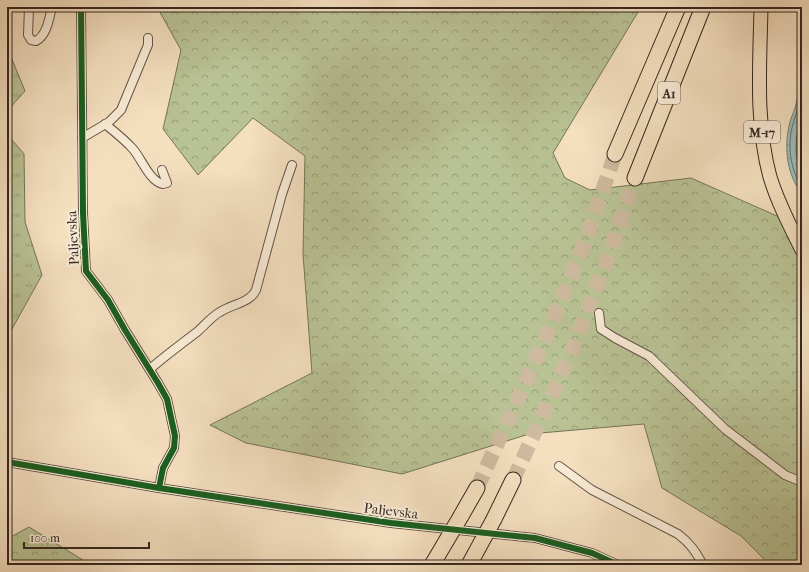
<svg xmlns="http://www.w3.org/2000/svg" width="809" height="572" font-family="'IM FELL French Canon',serif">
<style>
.grass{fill:url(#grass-tufts);stroke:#76745a}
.forest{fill:url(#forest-crowns);stroke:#76745a}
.water{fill:url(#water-ripples);stroke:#72807b}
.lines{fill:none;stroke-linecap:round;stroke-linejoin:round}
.shore{stroke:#68726c;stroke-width:1}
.motorway-tunnel{stroke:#ceba9f;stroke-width:15;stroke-dasharray:15 8;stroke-linecap:butt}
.minor-casing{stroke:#645548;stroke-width:10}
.primary-casing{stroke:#342721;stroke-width:15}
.motorway-casing{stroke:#342721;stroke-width:17}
.minor{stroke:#f8ead5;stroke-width:8}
.primary{stroke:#f4dfbf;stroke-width:13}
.motorway{stroke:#f4dfbf;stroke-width:15}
.motorway-bridge-casing{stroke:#342721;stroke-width:17;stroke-linecap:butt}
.motorway-bridge{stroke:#f4dfbf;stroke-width:15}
.cycleway-casing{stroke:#f8ead5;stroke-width:8}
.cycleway{stroke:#1b5e20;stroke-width:6}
.labels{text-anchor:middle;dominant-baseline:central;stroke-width:4;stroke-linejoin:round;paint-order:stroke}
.shield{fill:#f8ead5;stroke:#6f6257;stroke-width:1}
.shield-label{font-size:13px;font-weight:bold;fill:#342721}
.street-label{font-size:14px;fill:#342721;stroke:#f8ead5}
</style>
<defs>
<pattern id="grass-tufts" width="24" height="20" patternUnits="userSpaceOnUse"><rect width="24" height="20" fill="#b9c294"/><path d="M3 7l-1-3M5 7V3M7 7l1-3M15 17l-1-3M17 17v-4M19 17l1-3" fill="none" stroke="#979e78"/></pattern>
<pattern id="forest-crowns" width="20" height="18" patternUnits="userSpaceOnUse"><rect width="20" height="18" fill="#b9c294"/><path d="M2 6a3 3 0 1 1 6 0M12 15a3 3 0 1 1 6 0" fill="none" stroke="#979e78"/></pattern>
<pattern id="water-ripples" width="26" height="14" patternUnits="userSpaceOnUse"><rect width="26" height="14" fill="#9cbcb7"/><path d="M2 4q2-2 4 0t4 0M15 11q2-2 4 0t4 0" fill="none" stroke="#809994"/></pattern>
</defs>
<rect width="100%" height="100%" fill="#f4dfbf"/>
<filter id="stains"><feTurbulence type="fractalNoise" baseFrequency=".005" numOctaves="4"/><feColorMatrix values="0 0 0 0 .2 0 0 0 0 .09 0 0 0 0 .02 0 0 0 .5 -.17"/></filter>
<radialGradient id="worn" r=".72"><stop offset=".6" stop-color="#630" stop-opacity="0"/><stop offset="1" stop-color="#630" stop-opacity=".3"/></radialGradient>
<!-- grass -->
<g class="grass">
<polygon points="7,47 25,91 7,111"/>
<polygon points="7,134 24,154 25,222 42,275 7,338"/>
</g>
<!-- forest -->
<g class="forest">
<polygon points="157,7 641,7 553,153 565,178 590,190 691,178 802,227 802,565 770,565 741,536 662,488 644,424 529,434 402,474 246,443 210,425 312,373 303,254 305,156 253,118 198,175 163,129 181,50"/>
<polygon points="29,527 91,565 7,565 7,539"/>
</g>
<!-- water -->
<path class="water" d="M802 77V194C787 175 784 149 789 126 790 120 793 114 795 108 798 98 799 87 802 77Z"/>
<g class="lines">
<!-- shore -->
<g class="shore">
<path d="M802 93C800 104 796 113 793 124 787 144 790 170 802 187"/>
<path d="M802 114C795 134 793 158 802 178"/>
</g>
<!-- motorway-tunnel -->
<g class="motorway-tunnel">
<polyline points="513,480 571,353 610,253 635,178"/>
<polyline points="477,488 541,348 586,240 615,154"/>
</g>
<defs>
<g id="minor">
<path d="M29 7 28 35 31 40 36 41C47 35 49 19 52 7"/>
<polyline points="81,7 83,213 86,271 108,300 125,330 158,383 167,399 175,436 174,448 163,468 159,488"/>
<path d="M105 124C115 132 125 140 133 149 141 158 150 182 163 184L167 183 162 170"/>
<polyline points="82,138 109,122 121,110 145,52 148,45 148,38"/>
<polyline points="599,313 601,329 615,338 649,356 725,429 785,475 802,482"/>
<path d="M150 369C165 356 181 344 197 332 205 325 211 317 220 312 232 304 250 303 256 290L282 194 292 165"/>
<polyline points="7,462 159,488 391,523 535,538 592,553 618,565"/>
<path d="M559 466 592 490 678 534C690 543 696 552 703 565"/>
</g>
<path id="primary" d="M761 7C760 63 755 122 770 177 778 203 790 226 802 250"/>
<g id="motorway">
<polyline points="615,154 678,7"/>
<polyline points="635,178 703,7"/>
<polyline points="461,516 477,488"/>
<polyline points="494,519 513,480"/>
</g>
</defs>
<!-- minor casing -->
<use href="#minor" class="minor-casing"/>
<!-- primary casing -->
<use href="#primary" class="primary-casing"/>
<!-- motorway casing -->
<use href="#motorway" class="motorway-casing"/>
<!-- minor -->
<use href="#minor" class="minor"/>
<!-- primary -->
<use href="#primary" class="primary"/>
<!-- motorway -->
<use href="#motorway" class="motorway"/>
<defs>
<g id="motorway-bridge">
<polyline points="432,565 461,516"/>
<polyline points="469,565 494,519"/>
</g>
</defs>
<!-- motorway-bridge casing -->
<use href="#motorway-bridge" class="motorway-bridge-casing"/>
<!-- motorway-bridge -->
<use href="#motorway-bridge" class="motorway-bridge"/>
<defs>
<g id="cycleway">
<polyline points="81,7 83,213 86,271 108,300 125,330 158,383 167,399 175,436 174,448 163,468 159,488"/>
<polyline points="7,462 159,488 391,523 535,538 592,553 618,565"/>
</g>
</defs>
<!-- cycleway casing -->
<use href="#cycleway" class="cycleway-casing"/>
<!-- cycleway -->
<use href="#cycleway" class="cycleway"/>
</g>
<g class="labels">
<!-- shield labels -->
<g class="shield">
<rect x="658" y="82" width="22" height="22" rx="3"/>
<rect x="744" y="121" width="36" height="22" rx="3"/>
</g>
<g class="shield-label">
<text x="669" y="93">A1</text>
<text x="762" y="132">M-17</text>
</g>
<!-- street labels -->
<g class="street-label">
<text transform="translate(73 238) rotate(-93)">Paljevska</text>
<text transform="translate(391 511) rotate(7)">Paljevska</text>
</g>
</g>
<!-- margin -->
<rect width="809" height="572" fill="none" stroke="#f4dfbf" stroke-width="24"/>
<rect x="8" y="8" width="793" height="556" fill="none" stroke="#342721" stroke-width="2"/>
<rect x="12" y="12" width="785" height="548" fill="none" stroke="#342721"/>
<!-- scale -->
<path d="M24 542v6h125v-6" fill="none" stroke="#342721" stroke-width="2"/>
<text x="30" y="542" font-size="12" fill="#342721" stroke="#f8ead5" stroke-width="3" paint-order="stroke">100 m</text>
<rect width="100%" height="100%" filter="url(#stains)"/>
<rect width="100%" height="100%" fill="url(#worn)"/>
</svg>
